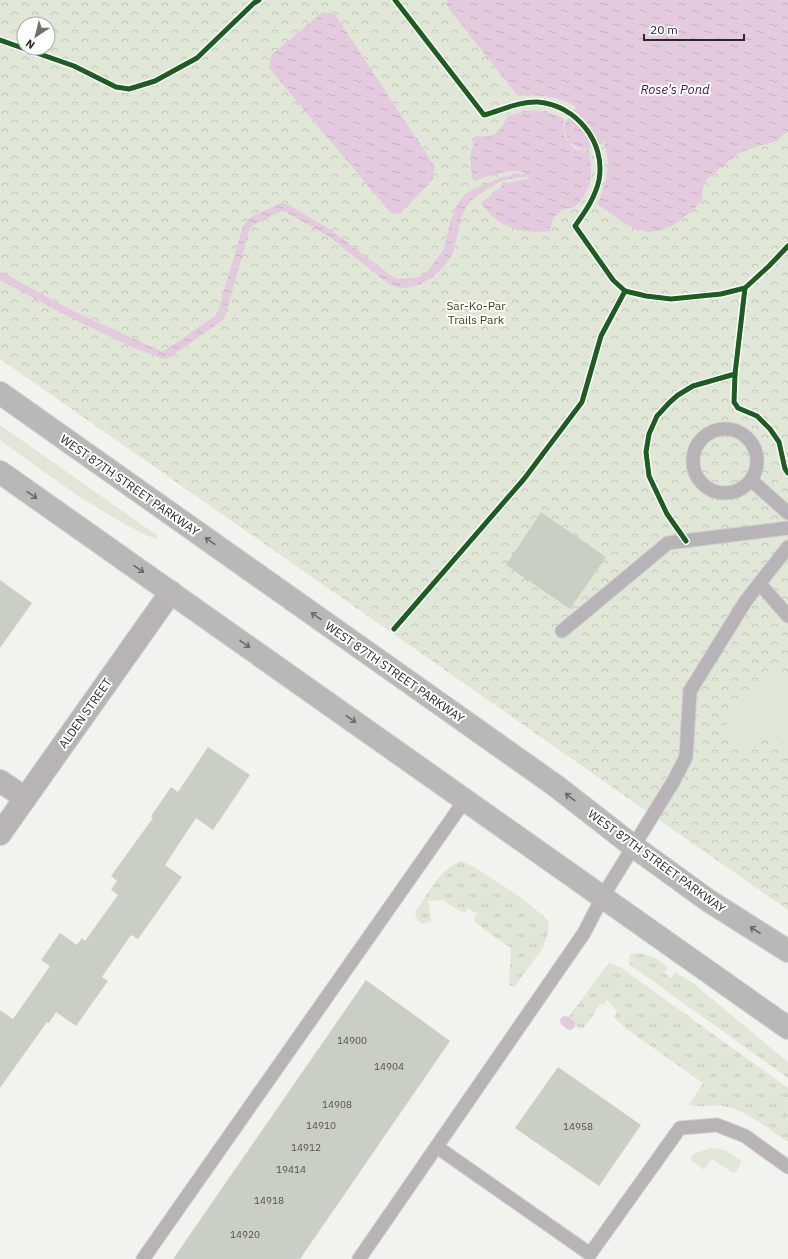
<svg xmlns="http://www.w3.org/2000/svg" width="788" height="1259" font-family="'IBM Plex Sans',sans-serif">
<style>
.grass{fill:url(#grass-tufts)}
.park{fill:url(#park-crowns);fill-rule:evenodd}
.garden{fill:#e0e7d7}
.water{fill:url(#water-ripples)}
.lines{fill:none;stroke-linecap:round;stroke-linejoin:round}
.stream{stroke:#e4cade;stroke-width:10}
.building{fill:#cacfc4}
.service-casing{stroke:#cdcfca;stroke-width:15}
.minor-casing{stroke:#cdcfca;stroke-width:24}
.primary-casing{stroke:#cdcfca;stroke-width:24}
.service{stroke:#b7b3b6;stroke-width:13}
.minor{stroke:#b7b3b6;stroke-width:22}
.primary{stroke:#b9b7b7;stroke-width:22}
.cycleway-casing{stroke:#fff;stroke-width:8}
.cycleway{stroke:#1b5e20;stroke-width:5}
.oneway{stroke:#696966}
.labels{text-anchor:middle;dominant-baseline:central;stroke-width:4;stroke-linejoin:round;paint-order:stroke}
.number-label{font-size:10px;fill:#50524c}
.park-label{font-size:12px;fill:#384c0d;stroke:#fff}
.street-label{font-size:12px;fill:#272924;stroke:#fff}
.water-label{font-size:13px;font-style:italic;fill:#471942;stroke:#fff}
</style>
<defs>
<pattern id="grass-tufts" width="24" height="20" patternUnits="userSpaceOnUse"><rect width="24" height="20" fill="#e0e7d7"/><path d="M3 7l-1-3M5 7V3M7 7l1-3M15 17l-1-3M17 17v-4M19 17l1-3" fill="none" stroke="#c0c6b8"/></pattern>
<pattern id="park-crowns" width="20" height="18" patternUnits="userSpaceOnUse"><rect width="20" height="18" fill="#e0e7d7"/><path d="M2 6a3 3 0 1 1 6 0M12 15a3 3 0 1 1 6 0" fill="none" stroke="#c0c6b8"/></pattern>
<pattern id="water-ripples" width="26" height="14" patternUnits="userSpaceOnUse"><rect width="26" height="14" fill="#e4cade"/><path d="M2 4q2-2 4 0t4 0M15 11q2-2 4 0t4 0" fill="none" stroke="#c4aebe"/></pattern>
</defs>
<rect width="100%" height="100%" fill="#f1f4ee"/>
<!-- grass -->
<g class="grass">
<path d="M462 861C493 877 523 898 549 921L548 933 543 948 514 987 509 985 511 948 485 930 473 920 477 914 468 908 465 913 454 908 443 900 428 901 431 922 422 924 418 921 415 914 416 911C428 894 440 867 462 861Z"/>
<path d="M637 953C649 955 659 958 668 968L664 973 671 978 675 972 693 983 788 1062V1078L629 964 630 954Z"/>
<path d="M610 963 620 967 788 1088V1142C768 1129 747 1110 723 1106 714 1104 694 1108 689 1105V1104L703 1083 625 1028 614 1017 617 1011 607 1000 603 1005 601 1003 584 1028H579L566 1020 604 969Z"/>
</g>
<!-- park -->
<path class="park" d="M0 0H788V910L0 359ZM24 24H48V48H24Z"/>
<!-- garden -->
<g class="garden">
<path d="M0 425 158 536 155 539C99 514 50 476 0 440Z"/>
<polygon points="771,667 788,680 788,747 771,734 756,745 738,748 726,739 728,711 733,707 738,708"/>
<polygon points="712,1148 724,1150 740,1160 741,1163 736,1172 733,1173 712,1159 704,1170 691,1160 692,1155 704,1150"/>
</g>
<!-- water -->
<g class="water">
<path d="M447 0H788V131L776 141 757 146 737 154 706 180 703 188 702 201 696 207 676 224 660 231 648 232 639 230 627 225 597 204C608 180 611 167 604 142 590 147 584 153 570 143 573 150 581 151 589 150 593 176 593 187 575 207 559 209 552 215 550 231 520 234 499 228 481 203L506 183 528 179 529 177C522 177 513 178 505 180 497 182 474 197 469 203 461 214 459 228 456 241 455 245 454 250 453 253 442 274 414 296 390 285L328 236 286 212 281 211 252 226 249 231 226 314 223 320 170 357 164 359 134 348 67 316 0 280V271L69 309 163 352 216 315 218 311 243 226 246 221 251 217 281 203 287 204 331 230 393 277 398 279 411 278 419 277 426 273 444 249 450 222 455 209 462 197 470 191 502 177 527 173C509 168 491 175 474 181 468 162 470 154 476 136 494 139 499 133 507 117 530 108 542 108 564 119 563 128 563 134 567 141L568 140C560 126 567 119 576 107 558 95 538 95 518 96L449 9Z"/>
<polygon points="323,12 335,14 435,167 433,179 400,214 390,212 269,68 271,55"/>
</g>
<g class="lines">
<!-- stream -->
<polyline class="stream" points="565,1021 570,1025"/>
</g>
<!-- building -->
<g class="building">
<polygon points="541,512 606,557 570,609 506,565"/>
<polygon points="0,580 32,603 0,648"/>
<polygon points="208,747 250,775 213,830 196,818 165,865 182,877 138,939 131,935 102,977 108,981 76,1026 56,1012 49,1023 47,1022 0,1088 0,1010 13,1019 50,966 41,960 60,933 77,945 82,938 85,941 118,895 111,890 117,881 111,876 153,818 151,816 171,787 178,792"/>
<polygon points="366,980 450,1041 300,1259 173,1259"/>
<polygon points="558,1067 641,1125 599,1186 515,1128"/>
</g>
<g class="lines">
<defs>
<g id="service">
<circle cx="725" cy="461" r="32"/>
<polyline points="751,480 788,513"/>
<polyline points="760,584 788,616"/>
<polyline points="562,631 668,543 788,528"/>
<polyline points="437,1147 590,1254 680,1128 717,1125 745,1136 788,1167"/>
<polyline points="143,1259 465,800"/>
<polyline points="359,1259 584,933 603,896 673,782 686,757 690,691 745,602 788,547"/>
</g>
<g id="minor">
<polyline points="0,781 25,798"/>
<polyline points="0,834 171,592"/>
</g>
<g id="primary">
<polyline points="0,393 556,786 633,846 709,901 788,951"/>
<polyline points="0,472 788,1028"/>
</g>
</defs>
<!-- service casing -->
<use href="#service" class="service-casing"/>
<!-- minor casing -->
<use href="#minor" class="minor-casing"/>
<!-- primary casing -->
<use href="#primary" class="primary-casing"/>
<!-- service -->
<use href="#service" class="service"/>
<!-- minor -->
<use href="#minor" class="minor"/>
<!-- primary -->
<use href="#primary" class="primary"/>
<defs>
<g id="cycleway">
<path d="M395 0 484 115C502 110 520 101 538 102 576 105 606 142 599 180 595 198 585 212 575 226L613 280 625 291 646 296 671 299 721 294 745 288 769 266 788 246"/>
<polyline points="0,40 74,66 116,87 129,89 155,81 197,58 254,3 259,0"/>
<polyline points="745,288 735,374 734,402 738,408 757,416 770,429 779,442 785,469 788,473"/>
<polyline points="686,541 667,514 649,476 646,452 649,434 657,416 670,402 678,395 693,386 735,374"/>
<polyline points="394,629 524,479 582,402 601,336 625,291"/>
</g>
</defs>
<!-- cycleway casing -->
<use href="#cycleway" class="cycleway-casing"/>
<!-- cycleway -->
<use href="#cycleway" class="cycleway"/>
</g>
<!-- one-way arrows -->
<defs><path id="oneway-shaft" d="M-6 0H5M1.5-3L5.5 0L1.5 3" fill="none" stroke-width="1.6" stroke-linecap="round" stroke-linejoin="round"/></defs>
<g class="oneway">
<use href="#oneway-shaft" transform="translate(32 495) rotate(35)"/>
<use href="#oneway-shaft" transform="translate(210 541) rotate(-145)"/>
<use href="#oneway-shaft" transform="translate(139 569) rotate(35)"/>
<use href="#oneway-shaft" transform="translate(316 616) rotate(-145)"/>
<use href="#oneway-shaft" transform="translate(245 644) rotate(35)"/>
<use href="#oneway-shaft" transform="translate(351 719) rotate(35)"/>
<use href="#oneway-shaft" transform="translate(570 797) rotate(-142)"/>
<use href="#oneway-shaft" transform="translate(755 930) rotate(-147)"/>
</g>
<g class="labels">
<!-- number labels -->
<g class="number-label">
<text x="352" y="1040">14900</text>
<text x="389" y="1066">14904</text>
<text x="337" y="1104">14908</text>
<text x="321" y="1125">14910</text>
<text x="578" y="1126">14958</text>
<text x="306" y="1147">14912</text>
<text x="291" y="1169">19414</text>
<text x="269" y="1200">14918</text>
<text x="245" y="1234">14920</text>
</g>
<!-- park labels -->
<g class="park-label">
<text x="476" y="305">Sar-Ko-Par<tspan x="476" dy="14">Trails Park</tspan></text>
</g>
<!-- street labels -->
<g class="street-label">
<text transform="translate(130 485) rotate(35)">WEST 87TH STREET PARKWAY</text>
<text transform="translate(395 672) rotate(35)">WEST 87TH STREET PARKWAY</text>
<text transform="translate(85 713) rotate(-55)">ALDEN STREET</text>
<text transform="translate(657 861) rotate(36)">WEST 87TH STREET PARKWAY</text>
</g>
<!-- water labels -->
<g class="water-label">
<text x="675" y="89">Rose's Pond</text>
</g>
</g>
<!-- north arrow -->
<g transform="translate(36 36) rotate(215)"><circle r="19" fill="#ffffff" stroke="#a9a9a7"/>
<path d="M0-3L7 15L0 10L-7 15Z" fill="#6e706b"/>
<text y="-6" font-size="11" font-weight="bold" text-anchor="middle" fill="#272924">N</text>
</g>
<!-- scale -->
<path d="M644 34v6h100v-6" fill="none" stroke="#272924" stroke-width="2"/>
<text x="650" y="34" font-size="12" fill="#272924" stroke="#ffffff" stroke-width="3" paint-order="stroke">20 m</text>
</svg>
